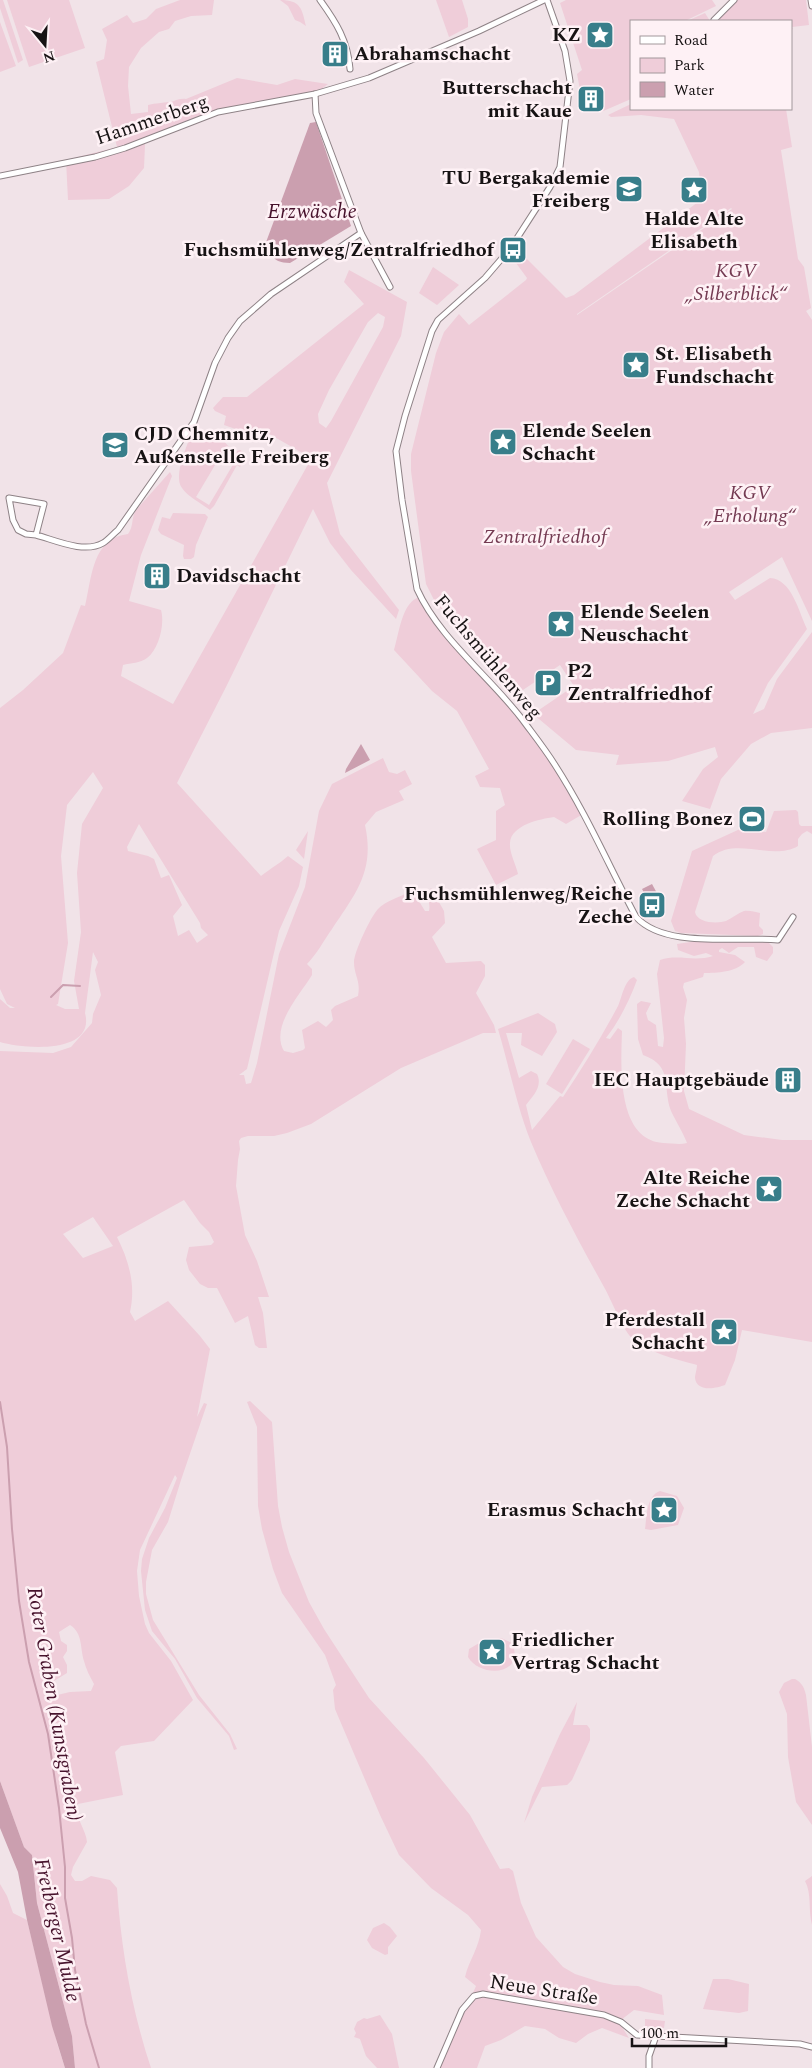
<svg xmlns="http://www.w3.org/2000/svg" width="812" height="2068" font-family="Spectral,serif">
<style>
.green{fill:#efcdd9;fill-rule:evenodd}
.water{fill:#cb9faf}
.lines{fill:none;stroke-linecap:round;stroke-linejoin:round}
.stream{stroke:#cb9faf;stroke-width:2}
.street-casing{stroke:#8e8286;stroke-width:7}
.street{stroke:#fff;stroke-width:5}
.labels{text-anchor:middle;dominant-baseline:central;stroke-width:5;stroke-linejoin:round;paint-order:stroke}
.poi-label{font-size:20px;font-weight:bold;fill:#171314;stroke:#fef1f5;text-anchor:end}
.street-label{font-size:20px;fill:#171314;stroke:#fef1f5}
.park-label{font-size:20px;font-style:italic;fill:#743a52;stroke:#fef1f5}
.water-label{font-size:21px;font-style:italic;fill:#47122c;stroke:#fef1f5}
</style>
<rect width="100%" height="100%" fill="#f1e3e8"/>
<!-- green -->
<g class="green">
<polygon points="0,0 3,0 23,60 18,63 0,8"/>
<polygon points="7,0 69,0 85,48 29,67"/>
<path d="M180 0H214L212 15 191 16 175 21 169 29 159 32 141 48 129 67 128 86 131 114 148 112V105C156 103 162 103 169 102 175 102 177 98 186 99L237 78 277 85 295 79 328 84 315 94 218 112 144 141 145 145 144 168 129 186 109 199 68 200 66 160 117 147 96 62 104 59 107 40 102 29 127 15 133 23 146 19 156 9Z"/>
<path d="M280 0C301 0 302 9 306 26L300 22 295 20 288 6Z"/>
<polygon points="436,0 462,0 468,19 468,27 449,37"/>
<polygon points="566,0 712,0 716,6 685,21 631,21 631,99 601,112 596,108 596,100 591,94 581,95 577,74 582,70 560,3"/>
<polygon points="735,0 806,0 809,25 792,27 793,29 791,30 791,21 713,21"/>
<polygon points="705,13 710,21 687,21"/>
<polygon points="0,22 16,66 0,72"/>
<path d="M631 104V109H786L792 147 781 150 798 259 804 267 811 308 806 311 812 320V621L782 557 729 592 735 600 770 578C792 579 799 613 807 629L768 683 753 714 764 709 777 679 812 632V728L771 733 751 744 721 779 710 809 682 801 703 769 718 757 715 747 668 761 616 765 619 755 576 750 533 714 574 686 560 665 517 694 435 602 426 584 411 471V454L436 353 444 332 459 314 469 325 526 280 527 278 516 263 518 250 566 298 574 295 702 199 699 172 674 119 641 115 611 117 608 115ZM731 208 732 209 577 315V314Z"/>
<polygon points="433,267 459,285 437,305 419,293"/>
<path d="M349 270 407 302 401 336 327 483 340 534 399 610 396 619 351 570 330 543 313 509 226 687 177 783 261 876C271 868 279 864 288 856L303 867 299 886 279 931 247 1069 239 1075H244L246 1084 251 1083 257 1063 279 954 305 887 319 811 332 784 383 758 389 772 397 774 405 770 412 784 399 791 404 800 376 812 365 825C375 871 356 893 332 929 324 940 317 954 307 964L312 969V975C299 996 270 1027 284 1051L293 1053 303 1050 305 1048 302 1030 318 1021 326 1027 333 1020 331 1010 335 1006 358 996C361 980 354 976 354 962 354 952 371 916 378 909 385 901 400 897 409 892L414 893 425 911H429C431 902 425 897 431 888L444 911 445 923 432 937 446 963 481 961 485 965V976L476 993 494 1025 496 1033H483L401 1068 311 1124 287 1133 274 1136H248L241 1138 239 1141 240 1149 238 1160 236 1186 245 1235 257 1261 269 1297H258L263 1313 267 1348H259L255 1345 248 1316 235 1323 217 1288H208L200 1284 189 1270 186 1260 189 1247 211 1245 214 1242 209 1232 200 1223 184 1200 117 1237C129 1261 136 1285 130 1312L135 1321 168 1301 200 1336 210 1349 197 1417 204 1403 207 1404 181 1480 168 1522 152 1550 146 1582V1594L153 1620 199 1695 230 1734 237 1749 234 1750 229 1736 197 1698 175 1659 152 1631 145 1610 141 1571 142 1559 149 1538 165 1508 177 1478 175 1475 140 1550 137 1571 139 1596 145 1624 149 1633 171 1661 193 1700 154 1741 121 1746 115 1752 123 1795 78 1804C74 1817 86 1829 87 1842L73 1867 71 1875 75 1881H82L91 1876 110 1880 117 1888C121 1949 132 2011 151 2068H75L72 2036 37 1903 32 1855 24 1847 0 1781V1051L53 1053 71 1047 92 1023 93 1014 101 995 95 970 98 962 93 952 85 1013C96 1055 23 1049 0 1042V999L10 1008H15L7 1004 0 989V708L23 690 63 653 81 605 85 606C92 577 92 538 128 534 134 526 131 518 136 510L170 472 172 476 141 555 129 601 161 610C165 624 159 649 147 658 140 663 131 663 123 665L121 676 173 704 310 461 306 455 264 431 244 432 224 425 226 416 215 411 213 408 223 397H247L364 304 344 282ZM378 313 385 317 383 327 331 421 326 428 319 423 318 414 329 390 368 322ZM93 772 103 788 82 824 77 873 81 932 74 981 79 1009H65L56 1005 58 1004 68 943 61 856 67 805ZM139 824 200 923 201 928 208 935 197 943 189 930 178 936 173 916 182 905 169 875 161 878 154 859 148 856 128 851 127 847ZM93 1217 113 1246 83 1258 63 1234ZM70 1625C83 1633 80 1648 84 1661 86 1669 90 1677 94 1684L91 1691 70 1692 53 1696 50 1689 54 1681 67 1673V1665L63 1657 67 1651V1645L61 1641 59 1632Z"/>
<path d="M198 429 223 440 229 447 225 457 221 455 196 497 209 505 234 463 231 461 237 451 240 450 243 452 245 457 240 467 237 465 214 506 210 510C201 503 188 497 182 488 173 476 187 445 192 433Z"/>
<polygon points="173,513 205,514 208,517 196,545 194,557 191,559 184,559 183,556 184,545 161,534 158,530 162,517 170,519"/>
<path d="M420 597 429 613 491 682 555 764 583 814 566 824 554 817C540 819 511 825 510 843 509 852 516 865 518 874L496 885 477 849 496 840V811L505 805 500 788 480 787 475 776 489 769 457 711 432 691 394 650C399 634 402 601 420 597Z"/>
<path d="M796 810 798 812 799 824 801 826H812V834L807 831 802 834 798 839V846C773 861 737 837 713 856L695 912C697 923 717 924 726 921 732 918 738 913 744 911 749 910 755 912 760 913L759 926 763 930V934L758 936 681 933 675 931 671 921 692 851 740 829 766 832 774 811Z"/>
<polygon points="308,831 304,859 296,850"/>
<path d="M704 940 768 942 773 947V953L767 961 756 957 754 947H738L729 953 722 948 719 950V952L735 955 745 962C736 972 717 973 704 973L703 977 684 983 683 987 687 1000 684 1018 686 1044 684 1091 689 1109 744 1135 782 1140H812V1342L742 1330 735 1360 725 1385C717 1388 697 1393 695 1378 695 1375 697 1369 697 1365 675 1359 648 1353 631 1337 623 1330 611 1299 604 1287 578 1240 552 1192 531 1142 517 1107 509 1066 498 1029L538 1013 555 1024 557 1032 542 1056 521 1045 522 1033H506L519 1078 531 1071 537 1074C543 1086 533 1096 526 1105L532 1130 560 1096 563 1097C583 1067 601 1038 618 1006 622 998 624 980 634 977L637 980C629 1001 620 1020 606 1038L610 1039 618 1028 622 1031C621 1065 616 1140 663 1143 672 1143 679 1145 687 1143 683 1132 676 1122 671 1111 662 1087 674 1066 643 1055L638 1039 637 1004 641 1001 651 1003 646 1013 648 1020 656 1025 658 1046 663 1047 664 1038 657 974 660 960C678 954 694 962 713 956L706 953 694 956 678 950 677 944Z"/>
<polygon points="573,1039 590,1049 562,1094 546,1084"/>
<path d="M250 1401 272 1422 278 1506 282 1527 289 1552 309 1602 324 1629 369 1698 424 1758 470 1815 500 1869 509 1868 513 1871 521 1903 536 1937 563 1967 575 1974 600 1982 614 1985 638 1986 662 1995 664 2015 634 2010 621 2020 606 2012 555 2004 546 2008 588 2014 618 2021 629 2038 602 2028 588 2034 576 2043 559 2038 545 2029 525 2026 501 2040 485 2046 477 2068H440L476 1986 465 1977C469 1960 479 1948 481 1930L468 1915 431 1888 399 1855 380 1815 335 1709 333 1690 336 1685 325 1655 282 1593 273 1569 262 1529 258 1506 257 1427 247 1402Z"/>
<path d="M660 1491 677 1496 684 1508 678 1525 651 1530 645 1529C647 1517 646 1496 660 1491Z"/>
<path d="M501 1638 512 1643C526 1675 481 1679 468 1657L469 1649 481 1642Z"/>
<path d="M792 1679H795C802 1683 804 1687 806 1695L812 1747V1825L796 1802 788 1757 787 1714 779 1692 784 1683Z"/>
<polygon points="577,1702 573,1725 587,1725 590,1729 590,1740 572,1780 567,1785 542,1787 524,1823 532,1797 560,1734"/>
<path d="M812 1876V1925C808 1910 812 1894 805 1881Z"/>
<polygon points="0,1884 7,1896 13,1913 27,1920 57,2043 65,2068 0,2068"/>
<polygon points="384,1923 390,1927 397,1936 388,1947 388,1954 385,1955 372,1948 367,1940 373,1928"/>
<polygon points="713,1979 728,1979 749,1984 748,2011 739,2013 703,2009"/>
<polygon points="380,2015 392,2034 399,2068 377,2068 366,2056 360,2039 354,2037 356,2033 354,2029 357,2022 364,2018 367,2019"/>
<polygon points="645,2019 665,2021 664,2028 645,2026"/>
</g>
<!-- water -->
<g class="water">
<path d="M316 122 351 226 290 263C276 263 272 258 265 245L310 123Z"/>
<polygon points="361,744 370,760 345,773 346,769"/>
<polygon points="652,884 658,895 648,900 642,889"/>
<polygon points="0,1781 24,1847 32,1855 37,1903 72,2036 75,2068 65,2068 52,2026 27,1920 18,1872 0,1828"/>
</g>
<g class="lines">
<!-- stream -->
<g class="stream">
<polyline points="51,997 63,985 80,986"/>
<polyline points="0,1402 7,1447 12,1529 19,1601 29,1662 48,1734 59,1808 65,1867 65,1898 72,1938 75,1970 86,2024 99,2068"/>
</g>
<defs>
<g id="street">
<path d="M320 0C336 22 348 41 350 69"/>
<path d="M547 0 565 51 570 81 560 167 550 187 510 249 485 278 438 320 432 331 405 416 396 451 402 500 417 589C439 638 489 676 522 719 533 734 545 749 555 765 586 813 609 866 636 917 665 949 736 936 778 940L793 917"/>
<polyline points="811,0 812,6"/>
<polyline points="714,20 734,0"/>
<polyline points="315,94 316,113 361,233 390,287"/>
<polyline points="0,176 95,157 125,148 218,112 315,94 369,78 479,31 544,0"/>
<path d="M36 535 26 534 18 530 13 520 9 498 44 504 36 535C55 540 84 554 103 543 108 540 113 534 118 530L194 422 215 363 228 338 240 321 271 294 361 233"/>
<polyline points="437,2068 462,2010 474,1996 483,1994 604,2015 621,2022 637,2035 800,2044 812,2047"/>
<polyline points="649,2068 649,2056 656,2036"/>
</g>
</defs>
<!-- street casing -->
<use href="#street" class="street-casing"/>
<!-- street -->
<use href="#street" class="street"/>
</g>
<!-- icons -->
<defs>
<symbol id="sight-square" viewBox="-11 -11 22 22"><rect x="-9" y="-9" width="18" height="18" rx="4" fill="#387e8a" stroke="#fef1f5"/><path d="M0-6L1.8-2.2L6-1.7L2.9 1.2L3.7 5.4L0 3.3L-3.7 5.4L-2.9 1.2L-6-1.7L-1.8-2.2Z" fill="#fff"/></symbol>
<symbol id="building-square" viewBox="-11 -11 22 22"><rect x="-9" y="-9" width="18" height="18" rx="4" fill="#387e8a" stroke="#fef1f5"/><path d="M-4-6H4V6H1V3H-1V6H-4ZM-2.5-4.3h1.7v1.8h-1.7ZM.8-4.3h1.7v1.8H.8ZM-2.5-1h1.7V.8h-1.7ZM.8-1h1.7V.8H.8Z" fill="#fff"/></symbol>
<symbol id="university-square" viewBox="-11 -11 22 22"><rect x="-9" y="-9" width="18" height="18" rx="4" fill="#387e8a" stroke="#fef1f5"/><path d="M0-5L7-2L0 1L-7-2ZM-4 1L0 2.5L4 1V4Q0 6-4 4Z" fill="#fff"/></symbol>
<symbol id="bus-square" viewBox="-11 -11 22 22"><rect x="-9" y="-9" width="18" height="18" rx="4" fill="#387e8a" stroke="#fef1f5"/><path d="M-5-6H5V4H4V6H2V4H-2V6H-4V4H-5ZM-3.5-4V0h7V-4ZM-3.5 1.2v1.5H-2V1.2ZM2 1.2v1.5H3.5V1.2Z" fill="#fff"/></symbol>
<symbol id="school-square" viewBox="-11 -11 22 22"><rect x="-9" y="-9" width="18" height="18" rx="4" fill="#387e8a" stroke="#fef1f5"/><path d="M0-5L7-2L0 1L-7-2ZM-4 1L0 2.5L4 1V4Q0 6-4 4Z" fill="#fff"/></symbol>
<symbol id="parking-square" viewBox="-11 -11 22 22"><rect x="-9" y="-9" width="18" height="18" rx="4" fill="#387e8a" stroke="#fef1f5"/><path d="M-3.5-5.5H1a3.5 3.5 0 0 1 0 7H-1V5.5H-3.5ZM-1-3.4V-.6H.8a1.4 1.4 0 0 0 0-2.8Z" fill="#fff"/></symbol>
<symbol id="stadium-square" viewBox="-11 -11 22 22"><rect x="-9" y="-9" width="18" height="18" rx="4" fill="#387e8a" stroke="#fef1f5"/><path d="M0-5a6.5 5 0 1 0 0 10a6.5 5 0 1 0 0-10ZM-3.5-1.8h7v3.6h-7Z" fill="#fff"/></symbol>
</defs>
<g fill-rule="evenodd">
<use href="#sight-square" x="584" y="19" width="32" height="32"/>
<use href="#building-square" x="319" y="38" width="32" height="32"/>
<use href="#building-square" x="575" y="83" width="32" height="32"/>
<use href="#university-square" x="613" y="173" width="32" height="32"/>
<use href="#sight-square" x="678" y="174" width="32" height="32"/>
<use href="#bus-square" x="497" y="234" width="32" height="32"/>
<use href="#sight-square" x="620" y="349" width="32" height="32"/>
<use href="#sight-square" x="487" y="426" width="32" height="32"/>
<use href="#school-square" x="99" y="429" width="32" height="32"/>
<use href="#building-square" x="141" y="560" width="32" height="32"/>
<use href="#sight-square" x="545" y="608" width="32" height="32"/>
<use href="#parking-square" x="532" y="667" width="32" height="32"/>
<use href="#stadium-square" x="736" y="803" width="32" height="32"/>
<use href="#bus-square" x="636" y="889" width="32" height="32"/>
<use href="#building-square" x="772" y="1064" width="32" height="32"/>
<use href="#sight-square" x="753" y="1173" width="32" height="32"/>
<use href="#sight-square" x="708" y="1316" width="32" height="32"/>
<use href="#sight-square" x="648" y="1494" width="32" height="32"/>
<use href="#sight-square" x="476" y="1636" width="32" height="32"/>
</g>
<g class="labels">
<!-- poi labels -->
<g class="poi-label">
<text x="581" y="35">KZ</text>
<text x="354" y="54" text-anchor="start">Abrahamschacht</text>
<text x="572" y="88">Butterschacht<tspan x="572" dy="23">mit Kaue</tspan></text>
<text x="610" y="178">TU Bergakademie<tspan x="610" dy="23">Freiberg</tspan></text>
<text x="694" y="219" text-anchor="middle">Halde Alte<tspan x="694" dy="23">Elisabeth</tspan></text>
<text x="494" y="250">Fuchsmühlenweg/Zentralfriedhof</text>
<text x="655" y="354" text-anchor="start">St. Elisabeth<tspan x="655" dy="23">Fundschacht</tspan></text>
<text x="522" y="431" text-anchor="start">Elende Seelen<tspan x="522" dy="23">Schacht</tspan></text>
<text x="134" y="434" text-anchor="start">CJD Chemnitz,<tspan x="134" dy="23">Außenstelle Freiberg</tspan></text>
<text x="176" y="576" text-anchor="start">Davidschacht</text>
<text x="580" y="612" text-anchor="start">Elende Seelen<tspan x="580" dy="23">Neuschacht</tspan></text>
<text x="567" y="671" text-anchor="start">P2<tspan x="567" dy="23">Zentralfriedhof</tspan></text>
<text x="733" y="819">Rolling Bonez</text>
<text x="633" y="894">Fuchsmühlenweg/Reiche<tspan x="633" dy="23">Zeche</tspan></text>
<text x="769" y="1080">IEC Hauptgebäude</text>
<text x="750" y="1178">Alte Reiche<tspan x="750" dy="23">Zeche Schacht</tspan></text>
<text x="705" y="1320">Pferdestall<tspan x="705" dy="23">Schacht</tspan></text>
<text x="645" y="1510">Erasmus Schacht</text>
<text x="511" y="1640" text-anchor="start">Friedlicher<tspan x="511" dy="23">Vertrag Schacht</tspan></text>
</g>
<!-- street labels -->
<g class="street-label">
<text transform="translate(152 120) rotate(-19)">Hammerberg</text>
<text transform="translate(488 657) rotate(50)">Fuchsmühlenweg</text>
<text transform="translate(544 1990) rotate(9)">Neue Straße</text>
</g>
<!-- park labels -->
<g class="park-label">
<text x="736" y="271">KGV<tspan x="736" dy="23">„Silberblick“</tspan></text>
<text x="750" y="493">KGV<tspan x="750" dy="23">„Erholung“</tspan></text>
<text x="545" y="537">Zentralfriedhof</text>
</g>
<!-- water labels -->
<g class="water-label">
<text x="312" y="212">Erzwäsche</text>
<text transform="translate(54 1704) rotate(80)">Roter Graben (Kunstgraben)</text>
<text transform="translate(57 1930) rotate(77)">Freiberger Mulde</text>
</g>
</g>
<!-- legend -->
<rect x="630" y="20" width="162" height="90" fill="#fef1f5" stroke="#a2989b"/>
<rect x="640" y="36" width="25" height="8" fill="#ffffff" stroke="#a2989b"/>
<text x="674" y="45" font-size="15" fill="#171314">Road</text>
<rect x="640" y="58" width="25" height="15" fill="#efcdd9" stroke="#a2989b"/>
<text x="674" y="70" font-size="15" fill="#171314">Park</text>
<rect x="640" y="82" width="25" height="15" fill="#cb9faf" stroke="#a2989b"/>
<text x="674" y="95" font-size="15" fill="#171314">Water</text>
<!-- north arrow -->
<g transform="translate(45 45) rotate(162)" stroke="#fef1f5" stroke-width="4" paint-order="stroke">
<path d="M0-4L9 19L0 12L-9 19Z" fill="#171314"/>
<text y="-8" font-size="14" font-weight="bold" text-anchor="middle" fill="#171314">N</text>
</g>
<!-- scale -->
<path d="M632 2038v8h94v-8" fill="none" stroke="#171314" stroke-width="2.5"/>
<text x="640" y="2038" font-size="15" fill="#171314" stroke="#fef1f5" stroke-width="4" paint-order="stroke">100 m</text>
</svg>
